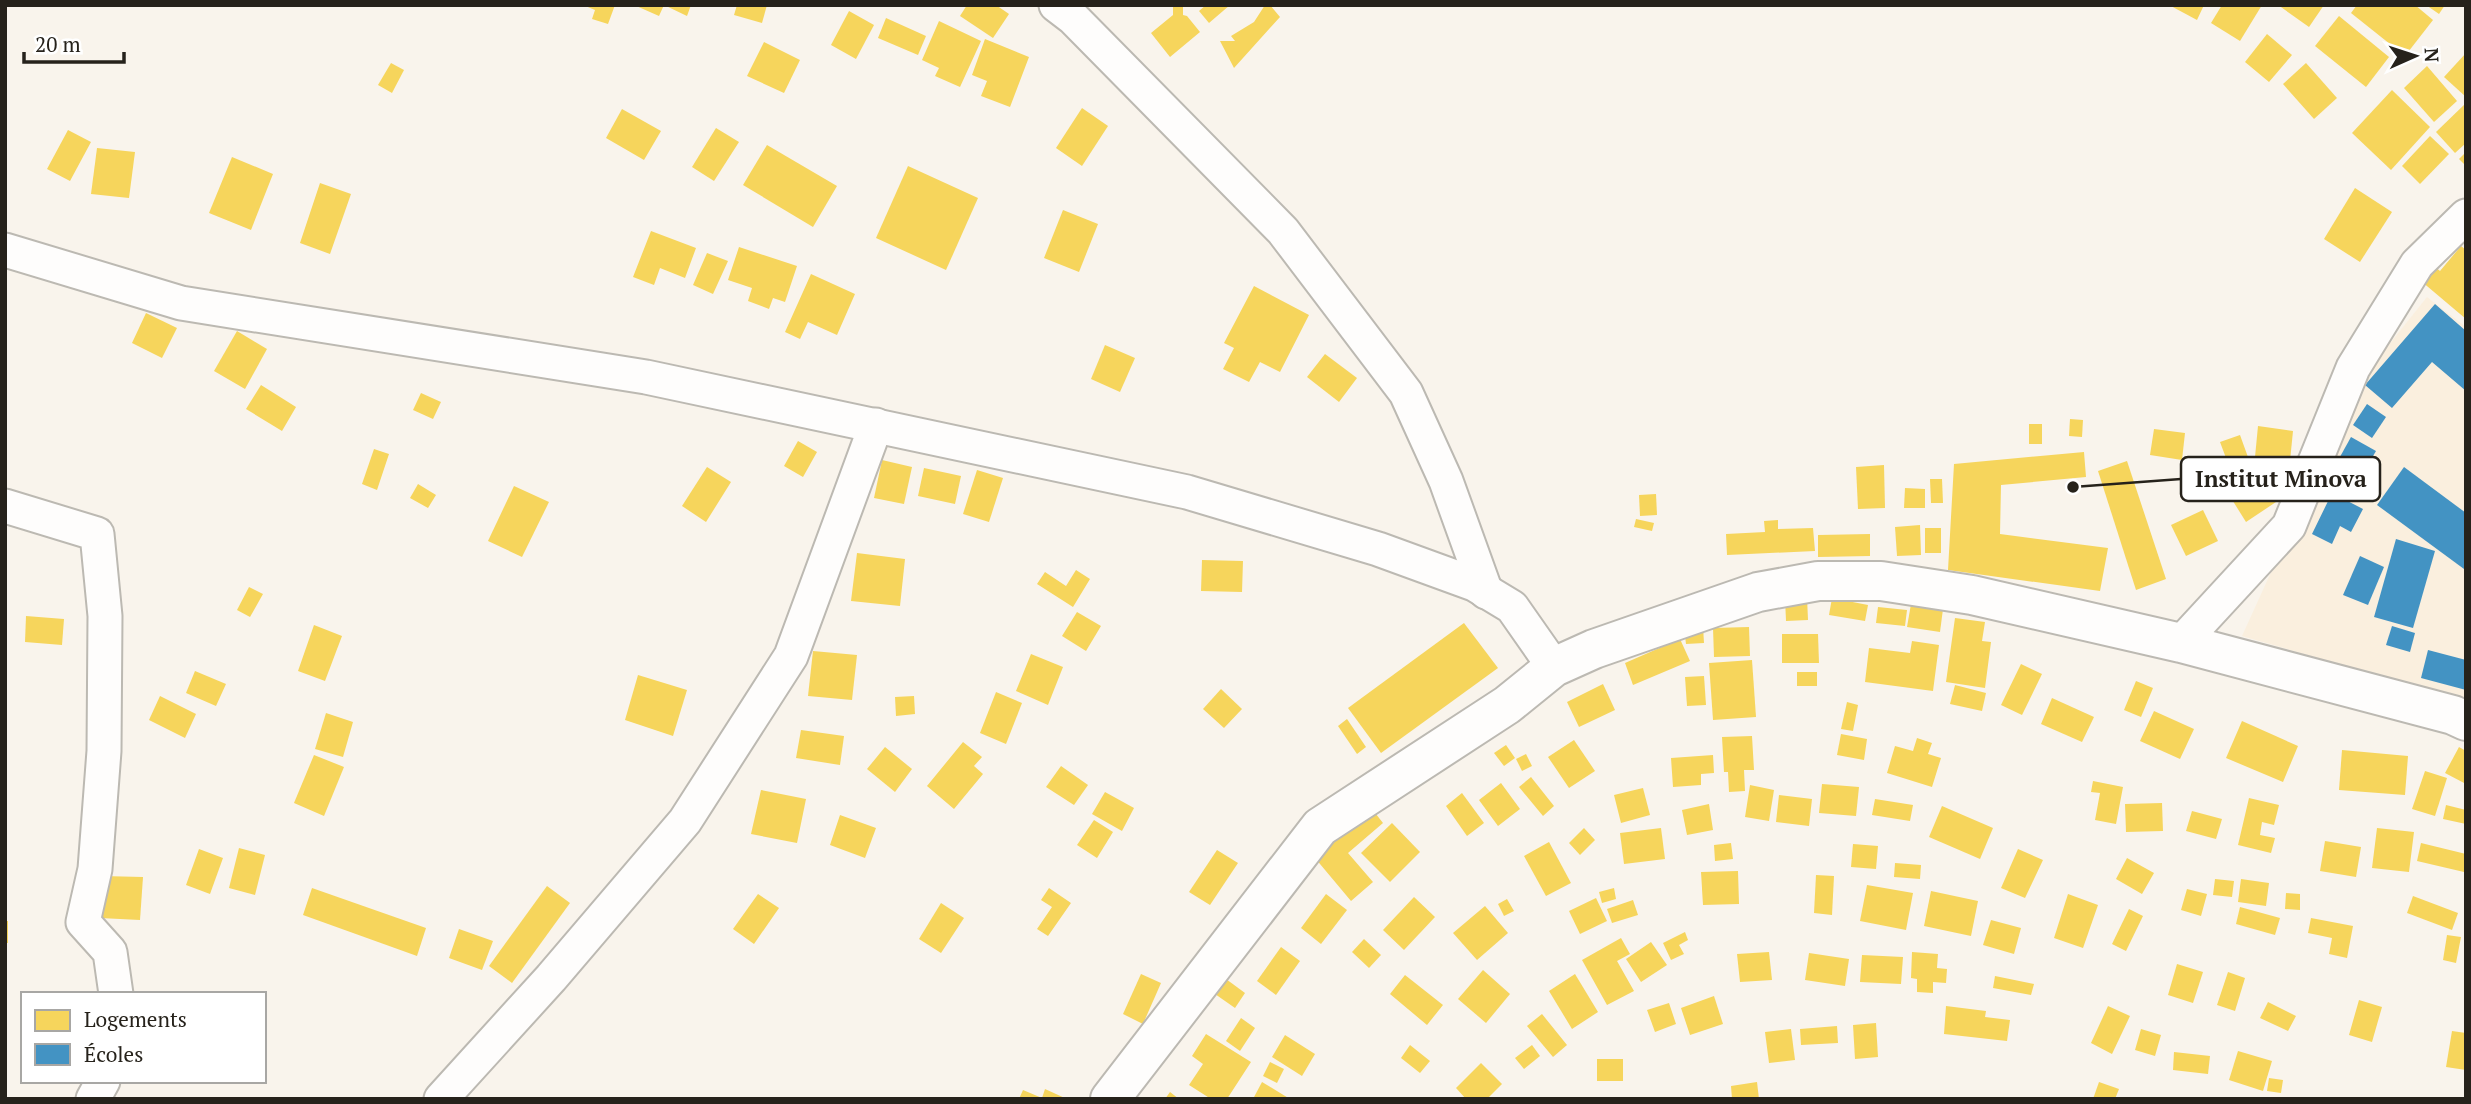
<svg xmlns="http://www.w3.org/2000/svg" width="2471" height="1104" font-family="'PT Serif',serif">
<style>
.built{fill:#faefde}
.homes{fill:#f6d55c}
.schools{fill:#4393c3}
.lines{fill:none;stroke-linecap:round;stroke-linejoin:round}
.street-casing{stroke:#bcb9b2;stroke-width:37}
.secondary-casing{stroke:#bcb9b2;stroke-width:42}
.street{stroke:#fefdfc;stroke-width:33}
.secondary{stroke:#fefdfc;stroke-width:38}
.leader{fill:none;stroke:#26221b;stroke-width:2.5}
.callout-dot{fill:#26221b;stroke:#fff;stroke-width:2.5}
.callout{fill:#fff;stroke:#26221b;stroke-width:2.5}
.callout-label{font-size:23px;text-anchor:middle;font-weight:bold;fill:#26221b}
</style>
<rect width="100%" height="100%" fill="#f9f4ec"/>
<!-- built -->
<polygon class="built" points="2427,297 2466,327 2466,701 2242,636 2355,387"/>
<!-- homes -->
<g class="homes">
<polygon points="583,5 615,5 608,24 592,19 595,10"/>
<polygon points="634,5 691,5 687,16 664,5 659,16"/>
<polygon points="737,5 767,5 762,23 734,15"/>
<polygon points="967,5 996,5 1009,14 993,38 960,16"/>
<polygon points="1173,5 1183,5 1183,15 1187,16 1200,32 1170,57 1151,33 1173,15"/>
<polygon points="1206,5 1230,5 1209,23 1199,11"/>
<polygon points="1265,5 1270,5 1280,17 1234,68 1220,41 1235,41 1231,36 1254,22"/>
<polygon points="2169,5 2204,5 2197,20"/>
<polygon points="2222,5 2262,5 2240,41 2211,23"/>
<polygon points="2278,5 2324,5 2309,27"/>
<polygon points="2357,5 2415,5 2433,20 2405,56 2351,13"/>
<polygon points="2426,5 2445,5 2439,14"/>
<polygon points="849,11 874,25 856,59 831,45"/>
<polygon points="2339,16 2389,57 2366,87 2315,46"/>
<polygon points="886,18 926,36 918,55 878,38"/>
<polygon points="939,21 981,41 960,87 935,76 939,68 922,60"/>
<polygon points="2267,34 2292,55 2269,82 2245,62"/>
<polygon points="985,39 1029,57 1010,107 981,96 987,81 972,75"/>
<polygon points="764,42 800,60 784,93 747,76"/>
<polygon points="2466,53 2466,97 2444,77"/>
<polygon points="391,63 404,70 392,93 378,85"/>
<polygon points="2306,63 2337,98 2314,119 2283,84"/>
<polygon points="2427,66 2457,101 2434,122 2404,88"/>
<polygon points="2392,90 2430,127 2391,170 2352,133"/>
<polygon points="2466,103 2466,143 2455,153 2436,132"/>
<polygon points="1082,108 1108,126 1082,166 1056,148"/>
<polygon points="622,109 661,131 644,160 606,138"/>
<polygon points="716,128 739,142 714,181 692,167"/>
<polygon points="68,130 91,142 70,181 47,169"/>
<polygon points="2430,136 2449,154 2420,184 2402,166"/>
<polygon points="767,145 837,186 813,227 743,185"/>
<polygon points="97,148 135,152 129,198 91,194"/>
<polygon points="2466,152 2466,166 2459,159"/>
<polygon points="232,157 273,174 251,230 209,213"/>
<polygon points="908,166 978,198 946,270 876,238"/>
<polygon points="320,183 351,194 330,254 300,243"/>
<polygon points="2355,188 2392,212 2360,262 2324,239"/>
<polygon points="1063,210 1098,224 1079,272 1044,258"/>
<polygon points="651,231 696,248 685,278 660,268 654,285 633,277"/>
<polygon points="2461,246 2466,250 2466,319 2421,281 2434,266 2440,271"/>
<polygon points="739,247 797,266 785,302 773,298 769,309 748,301 752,288 728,280"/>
<polygon points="707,253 728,261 713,294 693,285"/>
<polygon points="811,274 855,294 837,335 808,322 800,339 785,332"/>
<polygon points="1254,286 1309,315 1280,372 1260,362 1249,382 1223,369 1234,348 1224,343"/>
<polygon points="146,313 177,328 162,358 132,343"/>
<polygon points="237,331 267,349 245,389 214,371"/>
<polygon points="1105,345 1135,358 1120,392 1091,379"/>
<polygon points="1325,354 1357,378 1339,402 1307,377"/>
<polygon points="261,385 296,407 282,431 246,409"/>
<polygon points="421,393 441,402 433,419 413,410"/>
<polygon points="2070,419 2083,420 2082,437 2069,436"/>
<rect x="2029" y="424" width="13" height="20"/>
<polygon points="2258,426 2293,431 2290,461 2255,457"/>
<polygon points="2154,429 2185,433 2182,460 2150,455"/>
<polygon points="2240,435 2253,471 2216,484 2209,464 2226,458 2220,442"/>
<polygon points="798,441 817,452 803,477 784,466"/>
<polygon points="374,449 389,454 377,490 362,484"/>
<polygon points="2084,452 2086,477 2001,485 2000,534 2108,548 2100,591 1948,570 1954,464"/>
<polygon points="882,460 912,467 904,504 874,498"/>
<polygon points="2127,461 2166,579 2136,590 2098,471"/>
<polygon points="1884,465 1885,508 1858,509 1856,467"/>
<polygon points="707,467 731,482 706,522 682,506"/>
<polygon points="924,468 961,476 955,504 918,496"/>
<polygon points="977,470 1003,478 989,522 963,514"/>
<polygon points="2255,470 2276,502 2246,522 2226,490"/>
<polygon points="1930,479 1942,479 1943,503 1931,503"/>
<polygon points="418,484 436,495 428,508 410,498"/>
<polygon points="514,486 549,502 522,557 488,541"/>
<polygon points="1905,488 1925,489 1925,508 1904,508"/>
<polygon points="1656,494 1657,515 1640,516 1639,495"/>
<polygon points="2203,510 2218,541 2186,556 2171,525"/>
<polygon points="1636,519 1654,523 1652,531 1634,527"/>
<polygon points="1778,520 1778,529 1813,528 1815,551 1727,555 1726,534 1765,532 1764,521"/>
<polygon points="1920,525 1921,555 1897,556 1895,527"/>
<rect x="1925" y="528" width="16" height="25"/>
<polygon points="1870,534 1870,556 1818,557 1818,535"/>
<polygon points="857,553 905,559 900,606 851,601"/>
<polygon points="1202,560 1243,561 1242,592 1201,591"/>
<polygon points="1076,570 1090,579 1073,607 1037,584 1045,572 1066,586"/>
<polygon points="249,587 263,594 250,617 237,610"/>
<polygon points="1807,597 1808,620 1786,621 1785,598"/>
<polygon points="1832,598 1868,605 1865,621 1829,615"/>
<polygon points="1911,604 1943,609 1940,632 1907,627"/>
<polygon points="1878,607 1907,610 1905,626 1876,623"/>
<polygon points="1077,612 1101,626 1086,651 1062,636"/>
<polygon points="26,616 64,619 62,645 25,642"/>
<polygon points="1955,618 1985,622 1982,641 1991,642 1985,688 1946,682"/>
<polygon points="1464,623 1498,668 1381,753 1348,708"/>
<polygon points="314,625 342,636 325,681 298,671"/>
<polygon points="1703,626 1704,643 1686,644 1684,627"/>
<polygon points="1749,627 1750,656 1714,657 1713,628"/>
<polygon points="1782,634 1818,634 1819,663 1782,663"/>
<polygon points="1680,639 1690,661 1633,685 1625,663"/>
<polygon points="1912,641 1939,645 1933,691 1865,682 1869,648 1910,653"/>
<polygon points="813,651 857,655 852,700 808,696"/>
<polygon points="1031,654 1063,667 1048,705 1016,691"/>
<polygon points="1752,660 1756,717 1713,720 1709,663"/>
<polygon points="2021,664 2042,674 2022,715 2001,705"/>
<polygon points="195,671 226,684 216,706 186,693"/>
<rect x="1797" y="672" width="20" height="14"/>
<polygon points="638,675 687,690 673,736 625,720"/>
<polygon points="1704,676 1706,705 1687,706 1685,677"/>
<polygon points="2136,681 2153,688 2141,717 2124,710"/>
<polygon points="1603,684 1615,710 1579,727 1567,702"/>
<polygon points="1955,685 1986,693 1982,711 1950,704"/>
<polygon points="1221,689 1242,709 1224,728 1203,709"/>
<polygon points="996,692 1022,703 1006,744 980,733"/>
<polygon points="160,696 196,714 185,738 149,720"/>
<polygon points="914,696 915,714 896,716 895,697"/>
<polygon points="2052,698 2094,717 2082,742 2041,724"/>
<polygon points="1847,702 1858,705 1853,731 1841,729"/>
<polygon points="2154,711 2194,729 2180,759 2140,741"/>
<polygon points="326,713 353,722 343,757 315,749"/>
<polygon points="1347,719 1366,747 1357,754 1338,726"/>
<polygon points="2242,721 2298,746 2283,782 2226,758"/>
<polygon points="801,730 844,736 840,765 796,758"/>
<polygon points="1841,734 1867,739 1864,760 1837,755"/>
<polygon points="1752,736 1754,770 1744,770 1745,791 1729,792 1728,772 1724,772 1722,737"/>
<polygon points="1917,738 1932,743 1928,754 1941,758 1932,787 1887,773 1895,746 1913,751"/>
<polygon points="1574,740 1595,771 1569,788 1548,757"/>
<polygon points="963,742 982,757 974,766 983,774 954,809 927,786"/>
<polygon points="1506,745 1515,758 1504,766 1494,753"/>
<polygon points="885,747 912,769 895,792 867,769"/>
<polygon points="2459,747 2466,751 2466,784 2445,773"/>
<polygon points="2342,750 2408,756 2405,795 2339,790"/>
<polygon points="1526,754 1532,766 1522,771 1516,759"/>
<polygon points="314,755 344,767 324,816 294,803"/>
<polygon points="1713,755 1714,773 1701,774 1701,785 1673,787 1671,758"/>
<polygon points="1061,766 1088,785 1074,805 1046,787"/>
<polygon points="2425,771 2447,778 2435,816 2412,809"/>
<polygon points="1531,777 1554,806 1543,816 1519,787"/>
<polygon points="2093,781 2123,787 2116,824 2095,820 2100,793 2091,792"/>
<polygon points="1501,783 1520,809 1498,826 1479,800"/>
<polygon points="1822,784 1859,787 1856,816 1819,813"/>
<polygon points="1750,785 1774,790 1769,821 1745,817"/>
<polygon points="1643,788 1650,815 1621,823 1614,795"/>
<polygon points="761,790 806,799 797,843 751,834"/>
<polygon points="1105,792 1134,808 1122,831 1092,814"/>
<polygon points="1462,793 1484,823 1467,836 1446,806"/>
<polygon points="1779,795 1812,799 1809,826 1776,822"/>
<polygon points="2249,798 2279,805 2274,825 2262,822 2260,835 2275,838 2271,853 2238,845"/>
<polygon points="1875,799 1913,805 1910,821 1872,815"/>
<polygon points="2162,803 2163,831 2126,832 2125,804"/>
<polygon points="1709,804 1713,830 1687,835 1682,810"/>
<polygon points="2446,805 2466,810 2466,824 2443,819"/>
<polygon points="1942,806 1993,828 1980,859 1929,837"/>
<polygon points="1372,809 1383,823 1348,853 1373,882 1351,901 1315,858"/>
<polygon points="2192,811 2222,819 2216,839 2186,831"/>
<polygon points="840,815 876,828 865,858 830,845"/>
<polygon points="1094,820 1113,832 1097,858 1077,845"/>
<polygon points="1392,823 1420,852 1390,882 1361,853"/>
<polygon points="1584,828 1595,840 1580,855 1569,843"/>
<polygon points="1661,828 1665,859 1624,864 1620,833"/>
<polygon points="2377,828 2414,832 2409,872 2372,868"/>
<polygon points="2325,841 2361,847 2356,877 2320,871"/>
<polygon points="1549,842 1571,883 1546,896 1524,856"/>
<polygon points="1731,843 1733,859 1715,861 1714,845"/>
<polygon points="2421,843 2466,854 2464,872 2417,861"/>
<polygon points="1853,844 1878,846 1876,869 1851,867"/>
<polygon points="239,848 265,855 255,895 229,888"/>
<polygon points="199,849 223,858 210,894 186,885"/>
<polygon points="2018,849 2043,860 2025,898 2001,888"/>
<polygon points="1217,850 1238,863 1210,905 1189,892"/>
<polygon points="2127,858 2154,873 2142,894 2116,879"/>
<polygon points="1895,863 1921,865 1920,879 1894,877"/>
<polygon points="1738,871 1739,904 1703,905 1701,872"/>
<polygon points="1816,875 1834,876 1832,915 1814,913"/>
<polygon points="102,876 143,877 140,920 100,918"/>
<polygon points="2215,879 2234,881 2232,897 2213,895"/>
<polygon points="2241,879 2269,883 2266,906 2238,902"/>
<polygon points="1867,885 1913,893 1906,930 1860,921"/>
<polygon points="547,886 570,903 512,983 489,966"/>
<polygon points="312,888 426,928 417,956 303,915"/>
<polygon points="1049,888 1071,903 1048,936 1037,929 1052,907 1041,900"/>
<polygon points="1614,888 1616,899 1602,903 1599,892"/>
<polygon points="2187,889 2207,894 2201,916 2181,910"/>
<polygon points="1931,891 1978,901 1971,936 1924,926"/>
<polygon points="2286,893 2300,894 2300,910 2285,909"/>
<polygon points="758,894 779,908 754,944 733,929"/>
<polygon points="1326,894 1347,910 1321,944 1301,928"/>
<polygon points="2068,894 2098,905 2083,948 2054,938"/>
<polygon points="2413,896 2458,913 2452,930 2407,913"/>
<polygon points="1414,897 1435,917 1404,950 1383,930"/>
<polygon points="1596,898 1607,921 1580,934 1569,911"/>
<polygon points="1507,899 1514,911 1504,916 1498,904"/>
<polygon points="1633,900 1638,915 1612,923 1607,909"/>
<polygon points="941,903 964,918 941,953 919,939"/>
<polygon points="1485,906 1508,933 1477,960 1453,933"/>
<polygon points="2240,907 2280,918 2275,935 2236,924"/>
<polygon points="2129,909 2143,916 2126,951 2112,944"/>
<polygon points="2311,918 2353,926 2347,958 2329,954 2332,938 2308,933"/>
<polygon points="1991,920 2021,928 2014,954 1983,945"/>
<rect x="5" y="921" width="3" height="22"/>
<polygon points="459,929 493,941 482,970 449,958"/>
<polygon points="1685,932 1688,940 1679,945 1684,954 1671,960 1663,943"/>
<polygon points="2447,935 2461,937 2456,963 2443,960"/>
<polygon points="1621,938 1630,954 1617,961 1634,991 1607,1005 1582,960"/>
<polygon points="1364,939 1381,955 1369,968 1352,952"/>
<polygon points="1651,942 1667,965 1641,982 1626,959"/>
<polygon points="1281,947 1300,961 1276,995 1257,981"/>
<polygon points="1769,952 1772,980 1740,982 1737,954"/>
<polygon points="1912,952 1938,954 1937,968 1947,969 1946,983 1933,982 1933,993 1917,992 1917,979 1911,978"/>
<polygon points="1809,953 1849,959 1845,986 1805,980"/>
<polygon points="1862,955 1903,957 1901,984 1860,982"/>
<polygon points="2177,964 2203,972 2193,1003 2168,995"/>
<polygon points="1483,970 1510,994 1486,1023 1458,999"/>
<polygon points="2228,972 2245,978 2235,1011 2217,1005"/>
<polygon points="1141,974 1161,983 1143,1024 1123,1014"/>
<polygon points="1575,974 1598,1012 1572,1029 1549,991"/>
<polygon points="1405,975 1443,1005 1427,1025 1390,994"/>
<polygon points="1995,976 2034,984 2031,995 1993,988"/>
<polygon points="1226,979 1245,993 1235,1008 1215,994"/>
<polygon points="1714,996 1723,1024 1690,1035 1681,1008"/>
<polygon points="2359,1000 2382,1007 2372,1042 2349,1035"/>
<polygon points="2268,1002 2296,1016 2288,1031 2260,1018"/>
<polygon points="1669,1003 1676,1024 1655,1032 1647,1010"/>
<polygon points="1946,1006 1986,1011 1985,1017 2010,1020 2007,1041 1944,1034"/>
<polygon points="2108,1006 2130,1016 2112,1054 2091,1043"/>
<polygon points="1542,1014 1567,1045 1553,1057 1527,1026"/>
<polygon points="1241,1018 1255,1028 1240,1051 1226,1041"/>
<polygon points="1876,1023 1878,1057 1855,1059 1853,1025"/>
<polygon points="1837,1026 1838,1043 1801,1045 1800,1029"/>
<polygon points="1791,1029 1795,1060 1769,1063 1765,1032"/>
<polygon points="2141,1029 2161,1035 2155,1056 2135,1050"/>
<polygon points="2452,1031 2466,1033 2466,1070 2446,1067"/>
<polygon points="1206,1034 1251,1062 1227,1099 1211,1099 1189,1085 1203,1064 1192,1056"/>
<polygon points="1285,1035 1315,1054 1302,1076 1272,1057"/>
<polygon points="1410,1045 1430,1061 1420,1073 1401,1058"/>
<polygon points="1532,1045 1540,1056 1524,1069 1515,1058"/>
<polygon points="2238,1051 2272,1061 2263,1091 2229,1080"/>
<polygon points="2174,1052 2210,1056 2208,1074 2173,1070"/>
<rect x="1597" y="1059" width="26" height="22"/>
<polygon points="1270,1062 1284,1069 1277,1083 1263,1076"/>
<polygon points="1481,1063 1502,1084 1487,1099 1466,1099 1456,1088"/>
<polygon points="2269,1078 2283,1080 2281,1093 2267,1091"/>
<polygon points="1262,1082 1290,1099 1253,1099"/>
<polygon points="1757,1082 1759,1099 1732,1099 1731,1086"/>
<polygon points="2099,1082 2119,1089 2115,1099 2093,1099"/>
<polygon points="1045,1089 1067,1099 1019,1099 1023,1090 1042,1098"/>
<polygon points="1170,1092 1179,1099 1165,1099"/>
</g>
<!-- schools -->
<g class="schools">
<polygon points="2435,304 2466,331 2466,391 2432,362 2392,408 2365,385"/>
<polygon points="2367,404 2386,417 2372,438 2353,425"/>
<polygon points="2351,437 2376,451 2360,478 2336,464"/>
<polygon points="2404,467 2466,513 2464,569 2377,505"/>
<polygon points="2332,493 2363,509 2351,532 2340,526 2332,544 2312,534"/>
<polygon points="2396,539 2435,551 2413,628 2374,617"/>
<polygon points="2360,556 2384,567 2368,605 2343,595"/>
<polygon points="2392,626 2415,633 2410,652 2386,645"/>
<polygon points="2428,650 2466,660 2466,690 2421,678"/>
</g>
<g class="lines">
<defs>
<g id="street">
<polyline points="1056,5 1073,18 1283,231 1406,393 1446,481 1486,592"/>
<polyline points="5,250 181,303 646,377 1187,492 1378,549 1474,584 1512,607 1554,667"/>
<polyline points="5,506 97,534 105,616 104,751 95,869 83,922 110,952 116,994"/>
<polyline points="2181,643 2289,526 2353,368 2417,264 2466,216"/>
<polyline points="93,1099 103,1081"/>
<polyline points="441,1099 551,978 685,821 791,656 876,425"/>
</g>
<polyline id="secondary" points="1110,1099 1320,827 1507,705 1554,667 1594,649 1758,592 1818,581 1881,581 1972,595 2181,643 2453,715 2466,721"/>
</defs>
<!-- street casing -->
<use href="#street" class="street-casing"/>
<!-- secondary casing -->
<use href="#secondary" class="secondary-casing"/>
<!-- street -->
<use href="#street" class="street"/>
<!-- secondary -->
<use href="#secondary" class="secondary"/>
</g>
<!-- callouts -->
<path class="leader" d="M2073 487L2181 479"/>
<circle class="callout-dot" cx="2073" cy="487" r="7"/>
<rect class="callout" x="2181" y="457" width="199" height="44" rx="7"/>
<g class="callout-label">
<text x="2281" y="487">Institut Minova</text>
</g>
<!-- border -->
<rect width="2471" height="1104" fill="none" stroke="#26221b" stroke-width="14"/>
<!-- legend -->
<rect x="21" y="992" width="245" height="91" fill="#ffffff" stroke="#a8a7a4" stroke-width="2"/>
<rect x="35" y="1010" width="35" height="21" fill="#f6d55c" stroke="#a8a7a4" stroke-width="2"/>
<text x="84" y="1027" font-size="21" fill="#26221b">Logements</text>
<rect x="35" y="1044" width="35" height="21" fill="#4393c3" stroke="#a8a7a4" stroke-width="2"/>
<text x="84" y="1062" font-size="21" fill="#26221b">Écoles</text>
<!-- north arrow -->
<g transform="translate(2415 56) rotate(87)" stroke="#ffffff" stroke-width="5" paint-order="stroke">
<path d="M0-5L12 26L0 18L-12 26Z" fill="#26221b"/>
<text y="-10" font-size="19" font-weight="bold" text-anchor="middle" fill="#26221b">N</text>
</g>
<!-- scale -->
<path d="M24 52v10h100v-10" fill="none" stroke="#26221b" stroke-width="3.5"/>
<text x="35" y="52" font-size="21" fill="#26221b" stroke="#ffffff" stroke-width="5" paint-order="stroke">20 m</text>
</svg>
